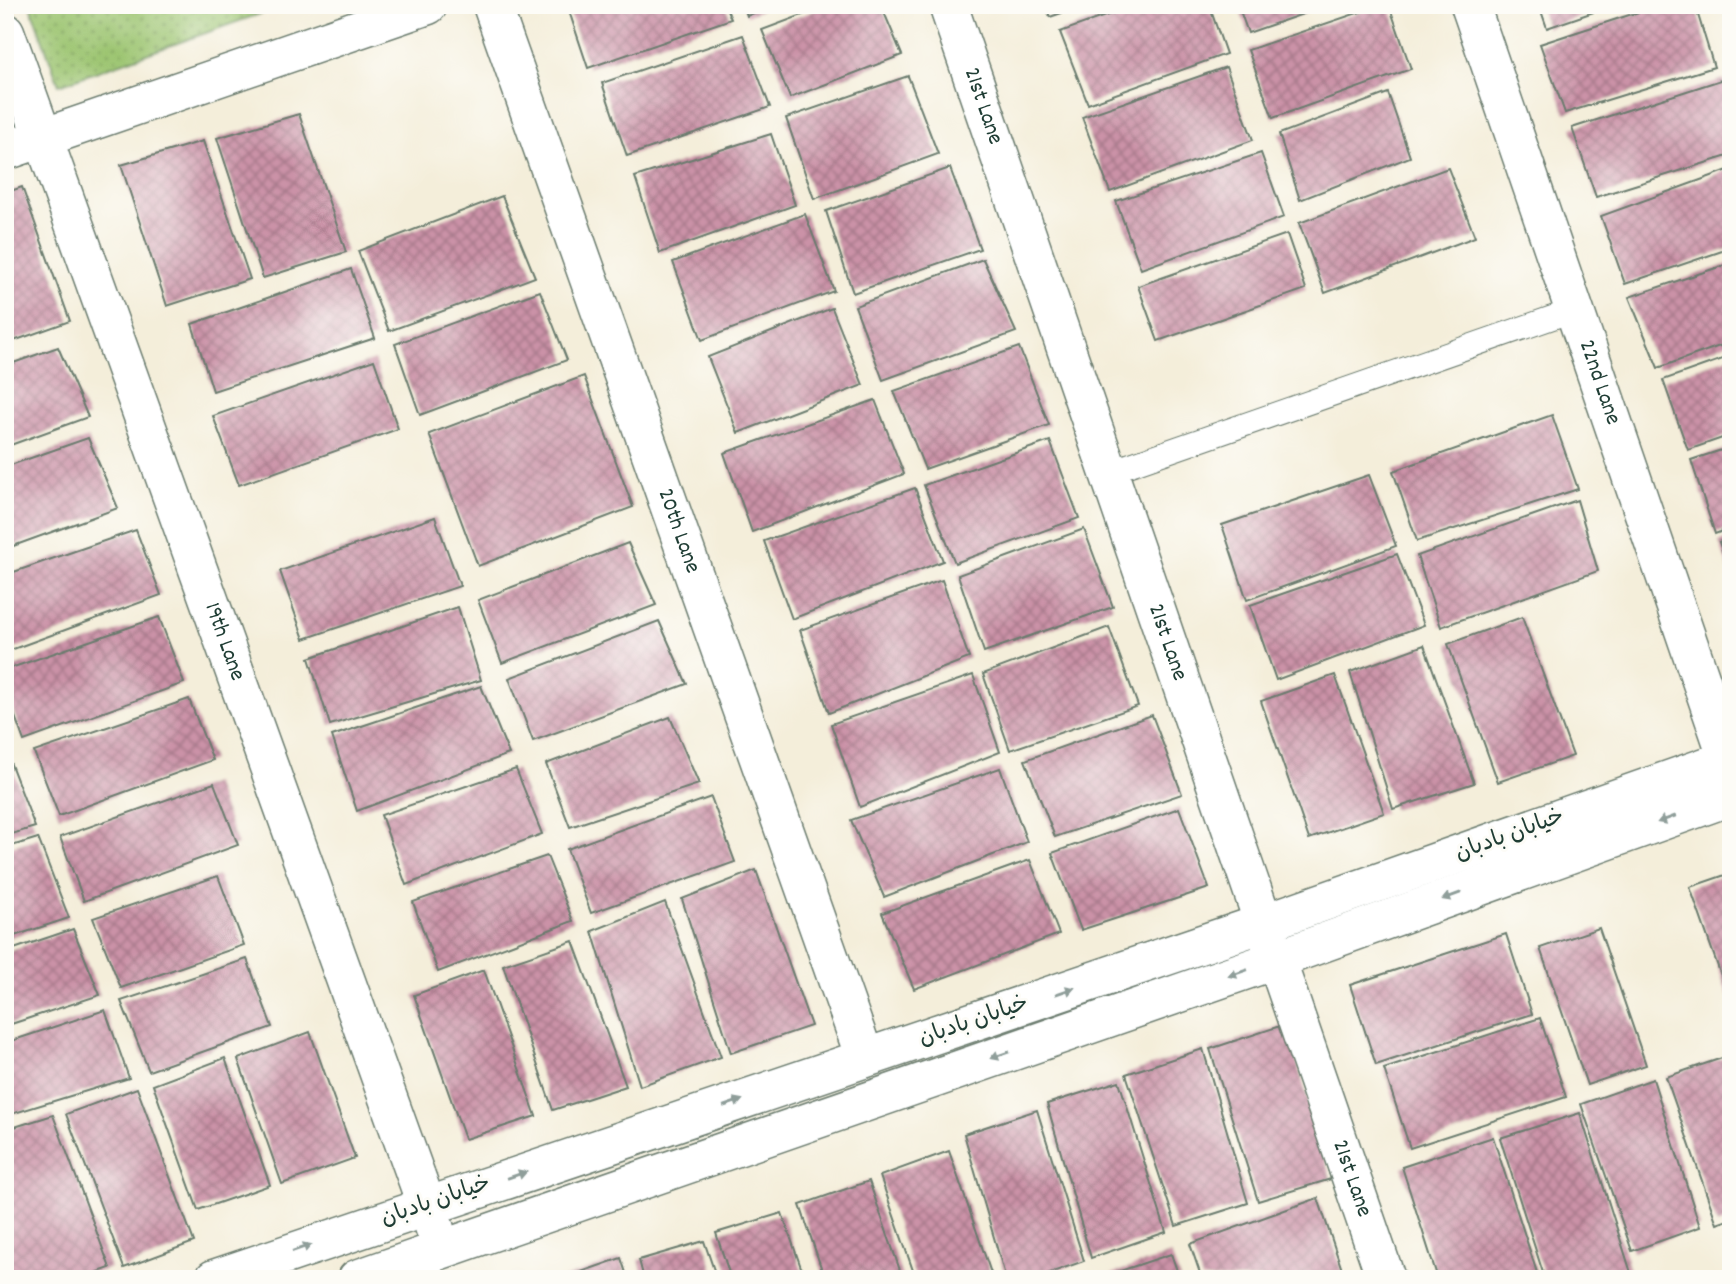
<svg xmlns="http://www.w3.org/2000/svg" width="1736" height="1284" font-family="Dekko,'Playpen Sans Arabic',sans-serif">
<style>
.park{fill:url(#park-dots);stroke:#5d8052;stroke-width:2}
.building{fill:url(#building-cross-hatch)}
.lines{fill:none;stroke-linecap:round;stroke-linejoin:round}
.lane-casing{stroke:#6a7b6e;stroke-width:25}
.street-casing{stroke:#6a7b6e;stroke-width:41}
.lane{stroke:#fff;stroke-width:23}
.street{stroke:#fff;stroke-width:38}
.oneway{fill:#8f9e9a}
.labels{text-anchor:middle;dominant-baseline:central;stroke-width:6;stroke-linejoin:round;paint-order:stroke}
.street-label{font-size:23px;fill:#1f3d34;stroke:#fdfcf7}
</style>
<defs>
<pattern id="park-dots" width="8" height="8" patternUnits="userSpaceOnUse" patternTransform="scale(1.75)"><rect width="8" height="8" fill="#9bc470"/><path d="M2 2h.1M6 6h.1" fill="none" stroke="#7ea05d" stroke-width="1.8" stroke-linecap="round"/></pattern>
<pattern id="building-cross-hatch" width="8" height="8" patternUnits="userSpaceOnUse" patternTransform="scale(1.75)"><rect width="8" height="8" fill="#cb92a7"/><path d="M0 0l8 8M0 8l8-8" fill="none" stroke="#a47889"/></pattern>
</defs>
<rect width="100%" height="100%" fill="#fdfcf7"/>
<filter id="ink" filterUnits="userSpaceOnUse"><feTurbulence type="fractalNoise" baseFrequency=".0143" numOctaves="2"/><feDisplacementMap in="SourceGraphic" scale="14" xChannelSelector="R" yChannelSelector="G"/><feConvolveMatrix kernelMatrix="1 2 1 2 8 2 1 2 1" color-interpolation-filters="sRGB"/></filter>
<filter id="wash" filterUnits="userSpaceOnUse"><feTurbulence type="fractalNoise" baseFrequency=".00686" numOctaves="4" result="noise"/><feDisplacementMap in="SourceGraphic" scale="28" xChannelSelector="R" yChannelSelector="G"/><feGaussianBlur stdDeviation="1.57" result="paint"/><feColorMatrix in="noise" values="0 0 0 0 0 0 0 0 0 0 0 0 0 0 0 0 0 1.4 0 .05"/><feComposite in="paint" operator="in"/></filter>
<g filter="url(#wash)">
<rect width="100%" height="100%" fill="#f4eeda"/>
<!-- park -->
<polygon class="park" points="30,5 285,5 59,85"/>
<g id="blocks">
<!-- building -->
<g class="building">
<polygon points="567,5 725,5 731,19 588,68"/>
<polygon points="743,5 773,5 747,16"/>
<polygon points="829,5 881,5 902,55 790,98 762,30"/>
<polygon points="1045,5 1082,5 1082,6 1050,17"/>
<polygon points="1136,5 1209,5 1226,54 1088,104 1060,32"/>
<polygon points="1238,5 1326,5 1326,6 1248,33"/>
<polygon points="1381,5 1389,5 1411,69 1273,118 1248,50"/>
<polygon points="1539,5 1611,5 1611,6 1547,28"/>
<polygon points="1660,5 1695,5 1714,67 1565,113 1540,44"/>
<polygon points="743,35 770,107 627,156 602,83"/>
<polygon points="1226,67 1253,140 1110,192 1082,117"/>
<polygon points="908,76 938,154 814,199 786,118"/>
<polygon points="1724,79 1731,101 1731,155 1596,197 1572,128"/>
<polygon points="1388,93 1410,157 1300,200 1279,134"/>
<polygon points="299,114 346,252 263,278 217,138"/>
<polygon points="771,134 795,205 660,253 635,177"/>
<polygon points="203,141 250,279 167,306 121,165"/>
<polygon points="1261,153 1284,217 1141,269 1116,201"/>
<polygon points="950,168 980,249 853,293 826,211"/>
<polygon points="1448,168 1475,237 1325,293 1299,223"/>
<polygon points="1731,169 1731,248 1625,284 1601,216"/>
<polygon points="22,187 70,321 5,344 5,193"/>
<polygon points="502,196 535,277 389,331 358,251"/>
<polygon points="805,214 834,291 702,340 673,262"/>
<polygon points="1287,234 1306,289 1158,341 1138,286"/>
<polygon points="983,259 1016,332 883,380 855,306"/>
<polygon points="1731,263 1731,342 1658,368 1629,297"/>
<polygon points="351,269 375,338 213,391 192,324"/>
<polygon points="540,291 567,360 420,415 395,344"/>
<polygon points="832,308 863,385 738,433 708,357"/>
<polygon points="58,347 88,417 5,447 5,366"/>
<polygon points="1019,347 1049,425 925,469 894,391"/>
<polygon points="1731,356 1731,435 1688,450 1663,380"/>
<polygon points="374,360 398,429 239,485 213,416"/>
<polygon points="584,376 633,507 478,566 429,434"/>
<polygon points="875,400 904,474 752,532 724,453"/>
<polygon points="1552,415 1578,489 1417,541 1393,471"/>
<polygon points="88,438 118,508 5,549 5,467"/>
<polygon points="1050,441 1079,518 955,563 924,485"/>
<polygon points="1731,447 1731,528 1715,534 1691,460"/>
<polygon points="1369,475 1396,546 1247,600 1222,525"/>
<polygon points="915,488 943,561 792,619 764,541"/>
<polygon points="1577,500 1598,571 1441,627 1417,556"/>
<polygon points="435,517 460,586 304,639 280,571"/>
<polygon points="1084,529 1113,607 984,652 958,575"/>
<polygon points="136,530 161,595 5,652 5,575"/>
<polygon points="1731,538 1731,573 1730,573 1719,542"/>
<polygon points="628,543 656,605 502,663 478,600"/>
<polygon points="1397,554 1424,625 1276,680 1250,605"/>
<polygon points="942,580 969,658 829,713 800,630"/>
<polygon points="458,607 481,680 330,725 309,658"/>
<polygon points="159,617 184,683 24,741 5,689 5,670"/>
<polygon points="1522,617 1573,756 1498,782 1448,644"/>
<polygon points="659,621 687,684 533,741 509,678"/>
<polygon points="1109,627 1138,706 1010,750 983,674"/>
<polygon points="1424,645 1474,783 1393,809 1350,672"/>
<polygon points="973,675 1000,752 860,807 831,724"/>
<polygon points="1335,675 1384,813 1309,839 1261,701"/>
<polygon points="481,686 509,754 357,811 332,736"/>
<polygon points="189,699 213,760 59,816 34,752"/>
<polygon points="1152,715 1182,794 1055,837 1025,760"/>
<polygon points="670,717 699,784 570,827 546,764"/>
<polygon points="5,749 35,827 5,836"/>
<polygon points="1000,768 1027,842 884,897 851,820"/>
<polygon points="516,769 542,834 406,885 381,815"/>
<polygon points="214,783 238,845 84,901 60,837"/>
<polygon points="711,797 735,862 591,913 567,849"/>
<polygon points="1179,808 1209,888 1081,930 1052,853"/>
<polygon points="38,838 69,918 5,939 5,848"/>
<polygon points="547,856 573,921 438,972 413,902"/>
<polygon points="1030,860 1059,934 914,989 882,913"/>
<polygon points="756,870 811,1026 731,1053 682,899"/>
<polygon points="1731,873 1731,1001 1730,1001 1690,887"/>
<polygon points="218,876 244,945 121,988 93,918"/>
<polygon points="665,902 721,1057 640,1086 592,931"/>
<polygon points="1599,928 1646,1065 1587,1085 1540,948"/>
<polygon points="73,929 100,995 5,1026 5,952"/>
<polygon points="1506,934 1532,1014 1376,1065 1350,985"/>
<polygon points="573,941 626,1086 553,1110 503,965"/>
<polygon points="247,959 272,1027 149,1071 121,1001"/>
<polygon points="484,970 536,1116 465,1139 414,995"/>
<polygon points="105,1010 129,1078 5,1116 5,1043"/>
<polygon points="1540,1018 1566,1097 1410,1148 1384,1069"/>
<polygon points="1286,1024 1331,1179 1258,1201 1210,1049"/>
<polygon points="310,1032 355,1158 282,1184 238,1059"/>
<polygon points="1203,1049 1248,1203 1176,1226 1126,1074"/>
<polygon points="1731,1055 1731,1219 1717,1224 1666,1077"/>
<polygon points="225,1058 270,1185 198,1210 153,1085"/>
<polygon points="1653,1079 1700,1227 1632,1251 1581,1104"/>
<polygon points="1119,1081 1166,1232 1091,1258 1047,1104"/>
<polygon points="137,1088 194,1242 124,1268 66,1114"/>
<polygon points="1037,1110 1084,1261 1033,1279 1006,1279 964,1134"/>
<polygon points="1580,1113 1633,1279 1545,1279 1500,1138"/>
<polygon points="53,1115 110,1268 79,1279 8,1279 5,1271 5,1130"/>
<polygon points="1493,1137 1539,1279 1438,1279 1402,1167"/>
<polygon points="949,1151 993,1279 916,1279 880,1176"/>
<polygon points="869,1181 903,1279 825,1279 800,1205"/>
<polygon points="1318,1198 1345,1279 1202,1279 1190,1244"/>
<polygon points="782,1213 805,1279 731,1279 716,1233"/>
<polygon points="704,1241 717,1279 644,1279 639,1260"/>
<polygon points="1171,1254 1180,1279 1099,1279 1099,1278"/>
<polygon points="621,1258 628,1279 564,1279 564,1278"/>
</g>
</g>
</g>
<g filter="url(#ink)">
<use href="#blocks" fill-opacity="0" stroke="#6a7b6e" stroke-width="2"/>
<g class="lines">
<defs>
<polyline id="lane" points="1109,472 1574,310"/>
<g id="street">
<path id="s1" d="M492 5 865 1058"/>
<path id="s2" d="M948 5 1386 1279"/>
<path id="s3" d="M1470 5 1728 759"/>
<path id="s4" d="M5 32 435 1229"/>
<polyline points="5,151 428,5"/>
<polyline points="214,1279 1264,923 1731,758"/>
<polyline points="357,1279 1275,960 1731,796"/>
</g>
</defs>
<!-- lane casing -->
<use href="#lane" class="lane-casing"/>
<!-- street casing -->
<use href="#street" class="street-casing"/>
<!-- lane -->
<use href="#lane" class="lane"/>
<!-- street -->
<use href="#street" class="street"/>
</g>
<!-- one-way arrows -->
<defs><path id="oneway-solid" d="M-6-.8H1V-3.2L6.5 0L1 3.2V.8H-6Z" transform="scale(1.75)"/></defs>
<g class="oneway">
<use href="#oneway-solid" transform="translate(1667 819) rotate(160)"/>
<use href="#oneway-solid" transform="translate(1452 896) rotate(160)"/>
<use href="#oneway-solid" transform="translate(1238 973) rotate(161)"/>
<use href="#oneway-solid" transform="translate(1065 991) rotate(-19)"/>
<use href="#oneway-solid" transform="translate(1000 1055) rotate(161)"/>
<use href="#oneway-solid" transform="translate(733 1103) rotate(-19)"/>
<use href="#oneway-solid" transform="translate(517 1175) rotate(-19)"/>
<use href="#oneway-solid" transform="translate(302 1248) rotate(-19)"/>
</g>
</g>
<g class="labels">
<!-- street labels -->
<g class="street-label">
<text stroke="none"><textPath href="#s2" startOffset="107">21st Lane</textPath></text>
<text stroke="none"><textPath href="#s3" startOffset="399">22nd Lane</textPath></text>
<text stroke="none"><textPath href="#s1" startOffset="558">20th Lane</textPath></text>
<text stroke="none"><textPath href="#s4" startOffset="648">19th Lane</textPath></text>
<text stroke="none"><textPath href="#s2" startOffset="674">21st Lane</textPath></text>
<text transform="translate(1510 836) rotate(-20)">خیابان بادبان</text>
<text transform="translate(974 1022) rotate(-19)">خیابان بادبان</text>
<text stroke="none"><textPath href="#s2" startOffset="1241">21st Lane</textPath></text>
<text transform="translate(436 1202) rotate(-19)">خیابان بادبان</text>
</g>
</g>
<!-- margin -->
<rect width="1736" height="1284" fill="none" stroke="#fdfcf7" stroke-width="28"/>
</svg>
